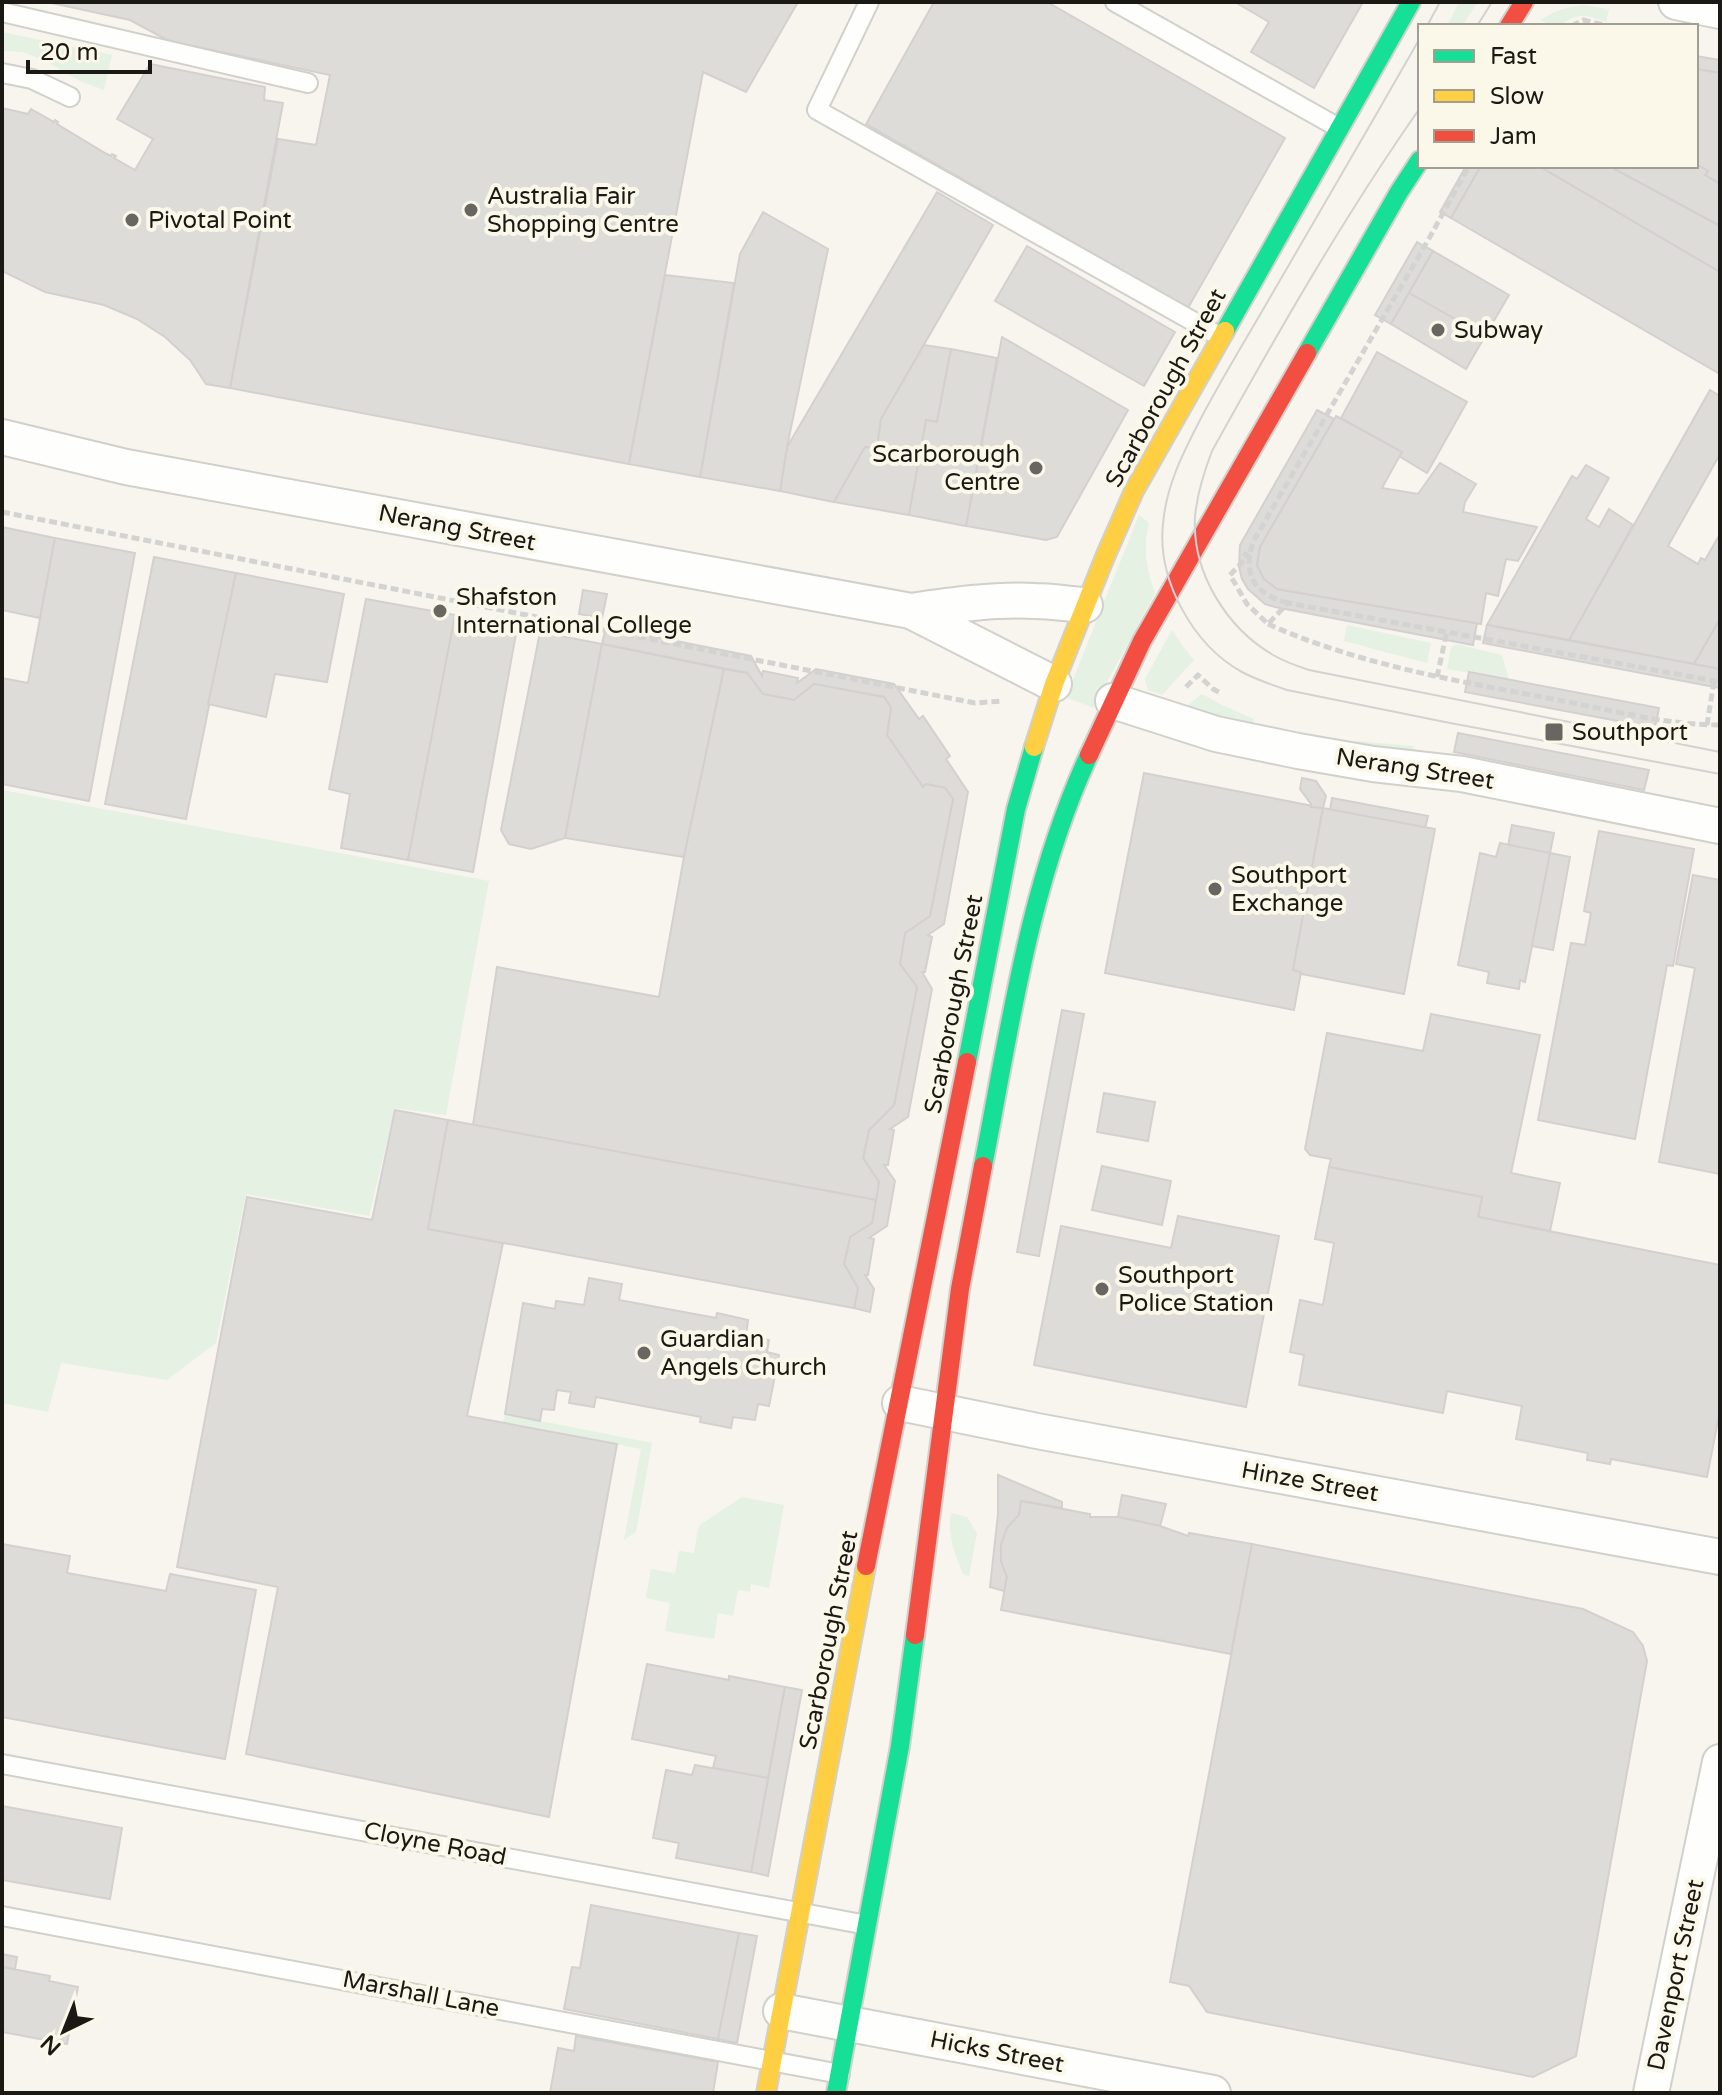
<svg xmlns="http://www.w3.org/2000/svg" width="1722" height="2095" font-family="'Varela Round',sans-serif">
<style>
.green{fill:#e4f1e3}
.building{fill:#dedcd9;stroke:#d4d0cf;stroke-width:2}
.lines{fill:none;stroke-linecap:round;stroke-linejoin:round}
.lane-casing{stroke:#d1d0ca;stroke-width:22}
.street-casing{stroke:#d1d0ca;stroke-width:38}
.fast-casing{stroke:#d1d0ca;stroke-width:22}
.slow-casing{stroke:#d1d0ca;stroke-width:22}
.jam-casing{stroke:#d1d0ca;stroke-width:22}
.path{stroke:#d3d3d1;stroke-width:5;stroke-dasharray:8 4;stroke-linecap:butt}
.lane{stroke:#fefefc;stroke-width:18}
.street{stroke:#fefefc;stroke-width:34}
.fast{stroke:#16e098;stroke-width:18}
.slow{stroke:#ffcf43;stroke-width:18}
.jam{stroke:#f24e42;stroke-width:18}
.tram{stroke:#d3d2d0;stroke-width:2}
.poi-dot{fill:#676660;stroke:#fbf8ea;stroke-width:3}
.labels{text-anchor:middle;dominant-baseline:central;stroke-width:8;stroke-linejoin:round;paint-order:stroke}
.poi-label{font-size:24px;fill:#1a1914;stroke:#fbf8ea;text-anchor:start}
.street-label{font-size:24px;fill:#1a1914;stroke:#fbf8ea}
</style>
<rect width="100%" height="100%" fill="#f7f5ee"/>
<!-- green -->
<g class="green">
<polygon points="1459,2 1478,2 1462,26 1447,26"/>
<path d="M1584 5 1609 9 1606 22C1599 20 1587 15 1579 16 1563 19 1561 32 1541 20 1555 10 1567 7 1584 5Z"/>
<polygon points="2,32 112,55 104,90 80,81 46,61 23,52 2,51"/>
<path d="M1139 515 1149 523C1143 551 1146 566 1155 593L1093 708 1066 697Z"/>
<polygon points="1347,625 1431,643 1427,663 1344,641"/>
<polygon points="1172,630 1181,644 1194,660 1162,695 1148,690 1145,679"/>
<polygon points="1456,644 1502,655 1509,680 1447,669 1451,648"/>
<polygon points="1202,694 1222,705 1254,719 1252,725 1204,715 1186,707"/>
<polygon points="1357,741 1414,746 1413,756 1354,751"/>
<polygon points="2,790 489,881 446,1115 395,1108 369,1216 246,1194 216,1343 167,1380 61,1363 48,1412 2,1403"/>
<polygon points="505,1414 652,1443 636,1532 624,1540 641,1449 503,1422"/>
<polygon points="742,1497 784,1505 769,1588 751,1584 750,1592 738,1590 733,1616 718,1613 714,1639 665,1631 670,1603 646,1598 651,1569 675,1573 679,1551 694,1553 698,1529 701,1524"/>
<path d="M951 1513 967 1517 977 1533 969 1576 963 1574C955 1553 947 1536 951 1513Z"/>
</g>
<!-- building -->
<g class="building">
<polygon points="47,2 798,2 746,92 703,72 629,464 230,388 278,139 316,145 330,75 169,41 130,20"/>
<polygon points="934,2 1047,2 1285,138 1188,308 866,124"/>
<polygon points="1235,2 1363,2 1314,88 1251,52 1269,22"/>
<polygon points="1696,56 1720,60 1720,73 1696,69"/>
<polygon points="150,64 265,87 264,100 283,103 230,388 206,384 190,360 165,337 137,319 104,305 45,292 2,271 2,108 28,114 31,109 54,122 55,120 58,122 57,124 105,153 111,156 112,154 116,156 114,158 135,170 153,139 117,119"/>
<polygon points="1696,69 1720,73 1720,184 1705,175 1708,171 1696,164"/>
<polygon points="1696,164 1708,171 1705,175 1720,184 1720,221 1718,225 1609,166 1696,166"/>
<polygon points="1466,166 1481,166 1451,218 1440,212"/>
<polygon points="1481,166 1539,166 1720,272 1720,374 1451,218"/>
<polygon points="1539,166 1609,166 1718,225 1720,226 1720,272"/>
<polygon points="937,192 993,225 881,419 877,448 865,447 834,502 780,491 787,447"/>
<polygon points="763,212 828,249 787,447 780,491 700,477 740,254"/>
<polygon points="1417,242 1433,251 1391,324 1375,315"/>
<polygon points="1027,246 1175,332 1144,386 995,301"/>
<polygon points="1433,251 1509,295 1485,336 1409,293"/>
<polygon points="665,275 734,283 700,477 629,464"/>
<polygon points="1409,293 1485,336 1466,369 1391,324"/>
<polygon points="1002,337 1128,410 1057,537 1046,540 966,526"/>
<polygon points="924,345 951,349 937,422 926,420 909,515 834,502 865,447 877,448 881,419"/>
<polygon points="951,349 997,358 966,526 909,515 926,420 937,422"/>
<polygon points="1377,352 1467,402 1427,473 1399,456 1402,452 1341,418"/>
<polygon points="1710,390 1720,396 1720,454 1668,546 1698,564 1701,558 1705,560 1720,534 1720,619 1694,664 1569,640"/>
<polygon points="1317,410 1334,419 1260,547 1257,565 1264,579 1277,589 1477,623 1473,645 1275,607 1265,604 1248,589 1242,579 1239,567 1240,545"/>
<polygon points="1336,416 1402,452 1382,488 1418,494 1440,463 1476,484 1465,502 1463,512 1537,527 1518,561 1506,559 1498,596 1486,593 1481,624 1277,589 1264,579 1257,565 1260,547"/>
<polygon points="1586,465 1609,478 1586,519 1599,527 1609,509 1633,525 1569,640 1487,625 1572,476 1577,479"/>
<polygon points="2,527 55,538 40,618 2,610"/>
<polygon points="55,538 135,553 89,801 2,784 2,678 28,683"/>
<polygon points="154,557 236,573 186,819 105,804"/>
<polygon points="236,573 344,594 327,682 275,674 266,717 208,704"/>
<polygon points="583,590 607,594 602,618 579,614"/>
<polygon points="366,599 455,615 408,860 341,848 350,794 329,789"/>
<polygon points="455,615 517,628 473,872 408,860"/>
<polygon points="1720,619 1720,669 1694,664"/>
<polygon points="1487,625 1720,669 1720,688 1483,643"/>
<polygon points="606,627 751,656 762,676 763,671 798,678 797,683 816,669 894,684 919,719 923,716 950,756 946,759 968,792 944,924 928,935 932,937 925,972 922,972 932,989 908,1117 890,1129 894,1130 888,1165 884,1165 895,1181 887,1226 869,1238 874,1239 868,1275 865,1275 874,1289 870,1312 854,1308 858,1288 844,1264 850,1237 872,1223 879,1182 863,1158 869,1130 894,1105 917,987 900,964 905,933 930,916 953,799 945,788 926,784 923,787 887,735 891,708 884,697 814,684 794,700 763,694 747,673 602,644"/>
<polygon points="540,632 602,644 565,838 531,849 509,844 501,830"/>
<polygon points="602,644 724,669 684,857 565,838"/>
<polygon points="724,669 747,673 763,694 794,700 814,684 884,697 891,708 887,735 923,787 926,784 945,788 953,799 930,916 905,933 900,964 917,987 894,1105 869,1130 863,1158 879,1182 876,1200 473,1125 497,967 659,997 684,857"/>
<polygon points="1469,672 1659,708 1655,728 1465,692"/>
<polygon points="1458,733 1649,770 1644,790 1454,752"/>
<polygon points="1144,773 1323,808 1293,970 1301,972 1294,1010 1105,973"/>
<polygon points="1302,778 1316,781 1326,796 1323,808 1311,807 1311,804 1300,789"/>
<polygon points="1332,798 1428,816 1425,828 1330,810"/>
<polygon points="1323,808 1435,829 1404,994 1301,974 1301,972 1293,970"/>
<polygon points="1512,825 1554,833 1550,853 1508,846"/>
<polygon points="1599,831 1694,849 1673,966 1667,965 1635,1139 1538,1120 1571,943 1585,945 1591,913 1584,911"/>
<polygon points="1500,843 1550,853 1525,982 1520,980 1519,989 1487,983 1489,972 1458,965 1480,853 1496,857"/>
<polygon points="1550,853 1570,857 1553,950 1532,946"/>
<polygon points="1693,875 1720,880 1720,1174 1659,1162 1695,968 1676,964"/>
<polygon points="1062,1010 1084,1014 1039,1256 1017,1252"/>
<polygon points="1431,1014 1540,1035 1511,1173 1560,1183 1550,1231 1478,1217 1482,1197 1329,1167 1331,1159 1310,1155 1305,1149 1327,1033 1423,1051"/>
<polygon points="1104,1093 1155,1102 1148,1141 1097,1132"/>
<polygon points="395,1110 448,1120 428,1229 503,1243 467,1416 617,1444 549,1817 246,1754 278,1587 177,1567 247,1197 372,1220"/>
<polygon points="448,1120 876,1200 872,1223 850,1237 844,1264 858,1288 854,1308 428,1229"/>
<polygon points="1102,1166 1171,1181 1162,1225 1092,1210"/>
<polygon points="1329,1167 1482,1197 1478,1217 1720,1265 1720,1410 1707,1477 1611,1459 1610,1464 1587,1460 1588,1453 1516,1439 1522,1406 1447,1391 1443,1413 1299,1385 1304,1355 1290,1352 1300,1300 1323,1305 1334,1243 1315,1239"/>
<polygon points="1178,1216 1279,1236 1246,1407 1034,1365 1061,1226 1171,1248"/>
<polygon points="589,1278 622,1284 619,1300 716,1318 717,1313 748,1320 746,1336 769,1340 767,1352 779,1355 769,1406 758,1404 755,1420 733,1417 731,1428 700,1422 701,1417 596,1397 594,1407 569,1403 571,1392 557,1390 554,1410 542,1409 540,1421 505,1414 523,1303 555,1309 556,1301 584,1305"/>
<polygon points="998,1475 1062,1502 1062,1508 1021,1501 1019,1515 1007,1528 1001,1545 1001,1561 1007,1577 1004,1591 990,1587 998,1514"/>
<polygon points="1122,1495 1166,1504 1160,1526 1118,1517"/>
<polygon points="1021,1501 1090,1514 1090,1517 1118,1517 1160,1526 1188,1536 1189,1533 1252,1544 1231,1654 1001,1610 1007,1577 1001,1561 1001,1545 1007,1528 1019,1515"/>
<polygon points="2,1544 70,1556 67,1573 166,1591 170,1574 256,1590 225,1759 2,1717"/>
<polygon points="1252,1544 1583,1609 1633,1632 1643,1646 1647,1661 1576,2056 1533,2077 1207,2012 1189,1986 1170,1982"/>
<polygon points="647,1664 729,1680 729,1676 785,1687 768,1778 713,1768 716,1756 632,1739"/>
<polygon points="785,1687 802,1690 768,1876 751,1872"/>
<polygon points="695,1765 768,1778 751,1872 676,1858 679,1843 653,1838 666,1770 692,1775"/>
<polygon points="2,1806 122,1828 110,1899 2,1880"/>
<polygon points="591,1905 739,1933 718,2039 564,2009 572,1967 580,1968"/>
<polygon points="739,1933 757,1936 737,2043 718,2039"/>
<polygon points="2,1954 17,1957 15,1969 2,1967"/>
<polygon points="2,1967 50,1976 49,1981 78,1987 67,2044 2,2032"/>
<polygon points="576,2036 718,2062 713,2093 550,2093 558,2048 574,2051"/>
</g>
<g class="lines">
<defs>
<g id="lane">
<polyline points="869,2 817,110 1221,337"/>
<polyline points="1115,2 1339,128"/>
<polyline points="2,12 308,83"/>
<polyline points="2,73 32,79 70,97"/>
<polyline points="2,1764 867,1925"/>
<polyline points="2,1916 840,2074"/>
</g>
<g id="street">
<polyline points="1676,2 1720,11"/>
<polyline points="2,437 126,467 911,611 1054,684"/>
<path d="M911 611C952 605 994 599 1035 601 1052 601 1068 604 1085 605"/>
<polyline points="1113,701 1216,734 1298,751 1373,764 1462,774 1720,826"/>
<polyline points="900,1403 1037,1431 1720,1557"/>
<polyline points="781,2011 1213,2093"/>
<polyline points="1651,2093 1720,1762"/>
</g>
<g id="fast">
<polyline points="1225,331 1411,2"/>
<polyline points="1307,353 1399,192 1420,160"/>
<polyline points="967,1062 1016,809 1034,747"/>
<path d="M983 1166C1010 1028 1029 884 1089 755"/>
<polyline points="836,2093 900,1746 915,1635"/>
</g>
<g id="slow">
<polyline points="1034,747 1054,684 1105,557 1134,491 1225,331"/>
<polyline points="766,2093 866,1566"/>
</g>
<g id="jam">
<polyline points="1509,26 1524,2"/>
<polyline points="1089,755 1142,641 1307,353"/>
<polyline points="866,1566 967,1062"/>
<polyline points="915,1635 960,1289 983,1166"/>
</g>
</defs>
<!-- lane casing -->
<use href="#lane" class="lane-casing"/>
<!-- street casing -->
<use href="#street" class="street-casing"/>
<!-- fast casing -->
<use href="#fast" class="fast-casing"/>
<!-- slow casing -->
<use href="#slow" class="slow-casing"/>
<!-- jam casing -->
<use href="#jam" class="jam-casing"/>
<!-- path -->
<g class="path">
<polyline points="1572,26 1583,20 1609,26"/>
<polyline points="2,512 975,703 1002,701"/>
<polyline points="1243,553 1248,556 1230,575 1247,604 1268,624 1288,603 1720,682"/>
<path d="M1288 603C1255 594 1242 576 1253 542L1431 235 1469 166"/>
<path d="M1268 624C1361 666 1464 682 1563 701 1615 711 1667 725 1720 725"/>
<polyline points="1437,677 1447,631"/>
<polyline points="1186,687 1198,675 1213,689 1221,693"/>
<polyline points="1707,725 1714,681"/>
</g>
<!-- lane -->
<use href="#lane" class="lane"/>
<!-- street -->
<use href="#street" class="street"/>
<!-- fast -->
<use href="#fast" class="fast"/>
<!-- slow -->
<use href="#slow" class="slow"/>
<!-- jam -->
<use href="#jam" class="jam"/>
<!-- tram -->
<g class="tram">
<polyline points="1427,26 1440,2"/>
<polyline points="1477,26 1492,2"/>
<path d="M1420 38C1370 126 1319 213 1268 301 1245 341 1220 381 1199 422 1182 455 1166 487 1163 524 1157 580 1193 645 1242 672 1257 680 1272 685 1287 690L1445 722 1720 774"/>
<path d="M1420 108C1343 218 1277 334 1212 451 1204 472 1197 493 1195 517 1192 573 1227 629 1275 656 1285 662 1297 666 1309 670L1720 752"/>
</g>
</g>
<!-- markers -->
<g class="poi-dot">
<circle cx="471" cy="210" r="8"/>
<circle cx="132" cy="220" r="8"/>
<circle cx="1438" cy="330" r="8"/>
<circle cx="1036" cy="468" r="8"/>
<circle cx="440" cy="611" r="8"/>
<rect x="1544" y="722" width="20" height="20" rx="4"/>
<circle cx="1215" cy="889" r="8"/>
<circle cx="1102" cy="1289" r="8"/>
<circle cx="644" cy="1353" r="8"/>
</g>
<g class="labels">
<!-- poi labels -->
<g class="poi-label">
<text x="487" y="196">Australia Fair<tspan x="487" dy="28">Shopping Centre</tspan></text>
<text x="148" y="220">Pivotal Point</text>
<text x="1454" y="330">Subway</text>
<text x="1020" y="454" text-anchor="end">Scarborough<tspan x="1020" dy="28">Centre</tspan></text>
<text x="456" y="597">Shafston<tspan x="456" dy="28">International College</tspan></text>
<text x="1572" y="732">Southport</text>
<text x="1231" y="875">Southport<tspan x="1231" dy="28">Exchange</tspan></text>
<text x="1118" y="1275">Southport<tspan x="1118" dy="28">Police Station</tspan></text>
<text x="660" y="1339">Guardian<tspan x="660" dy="28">Angels Church</tspan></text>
</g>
<!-- street labels -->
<g class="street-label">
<text transform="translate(1166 388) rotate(-61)">Scarborough Street</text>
<text transform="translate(457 528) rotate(11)">Nerang Street</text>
<text transform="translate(1415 769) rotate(9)">Nerang Street</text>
<text transform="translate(954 1004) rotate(-79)">Scarborough Street</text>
<text transform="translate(1310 1482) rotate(10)">Hinze Street</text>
<text transform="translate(829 1640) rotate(-79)">Scarborough Street</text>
<text transform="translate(435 1844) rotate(11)">Cloyne Road</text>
<text transform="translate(1676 1975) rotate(-78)">Davenport Street</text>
<text transform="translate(421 1994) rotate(11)">Marshall Lane</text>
<text transform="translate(997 2052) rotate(11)">Hicks Street</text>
</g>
</g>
<!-- border -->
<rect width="1722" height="2095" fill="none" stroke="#1a1914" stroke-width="8"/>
<!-- legend -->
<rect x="1418" y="24" width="280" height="144" fill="#fbf8ea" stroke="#a19f94" stroke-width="2"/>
<rect x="1434" y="50" width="40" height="12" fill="#16e098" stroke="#a19f94" stroke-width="2"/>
<text x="1490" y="64" font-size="24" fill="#1a1914">Fast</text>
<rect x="1434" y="90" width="40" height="12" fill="#ffcf43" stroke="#a19f94" stroke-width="2"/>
<text x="1490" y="104" font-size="24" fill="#1a1914">Slow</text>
<rect x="1434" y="130" width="40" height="12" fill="#f24e42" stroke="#a19f94" stroke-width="2"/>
<text x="1490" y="144" font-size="24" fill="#1a1914">Jam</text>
<!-- north arrow -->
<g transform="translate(64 2031) rotate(223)" stroke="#fbf8ea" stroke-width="6" paint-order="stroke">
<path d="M0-6L14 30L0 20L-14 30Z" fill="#1a1914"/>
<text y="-12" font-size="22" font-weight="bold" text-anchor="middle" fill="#1a1914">N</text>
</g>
<!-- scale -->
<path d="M28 60v12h122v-12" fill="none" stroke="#1a1914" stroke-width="4"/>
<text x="40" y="60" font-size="24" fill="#1a1914" stroke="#fbf8ea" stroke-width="6" paint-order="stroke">20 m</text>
</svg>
